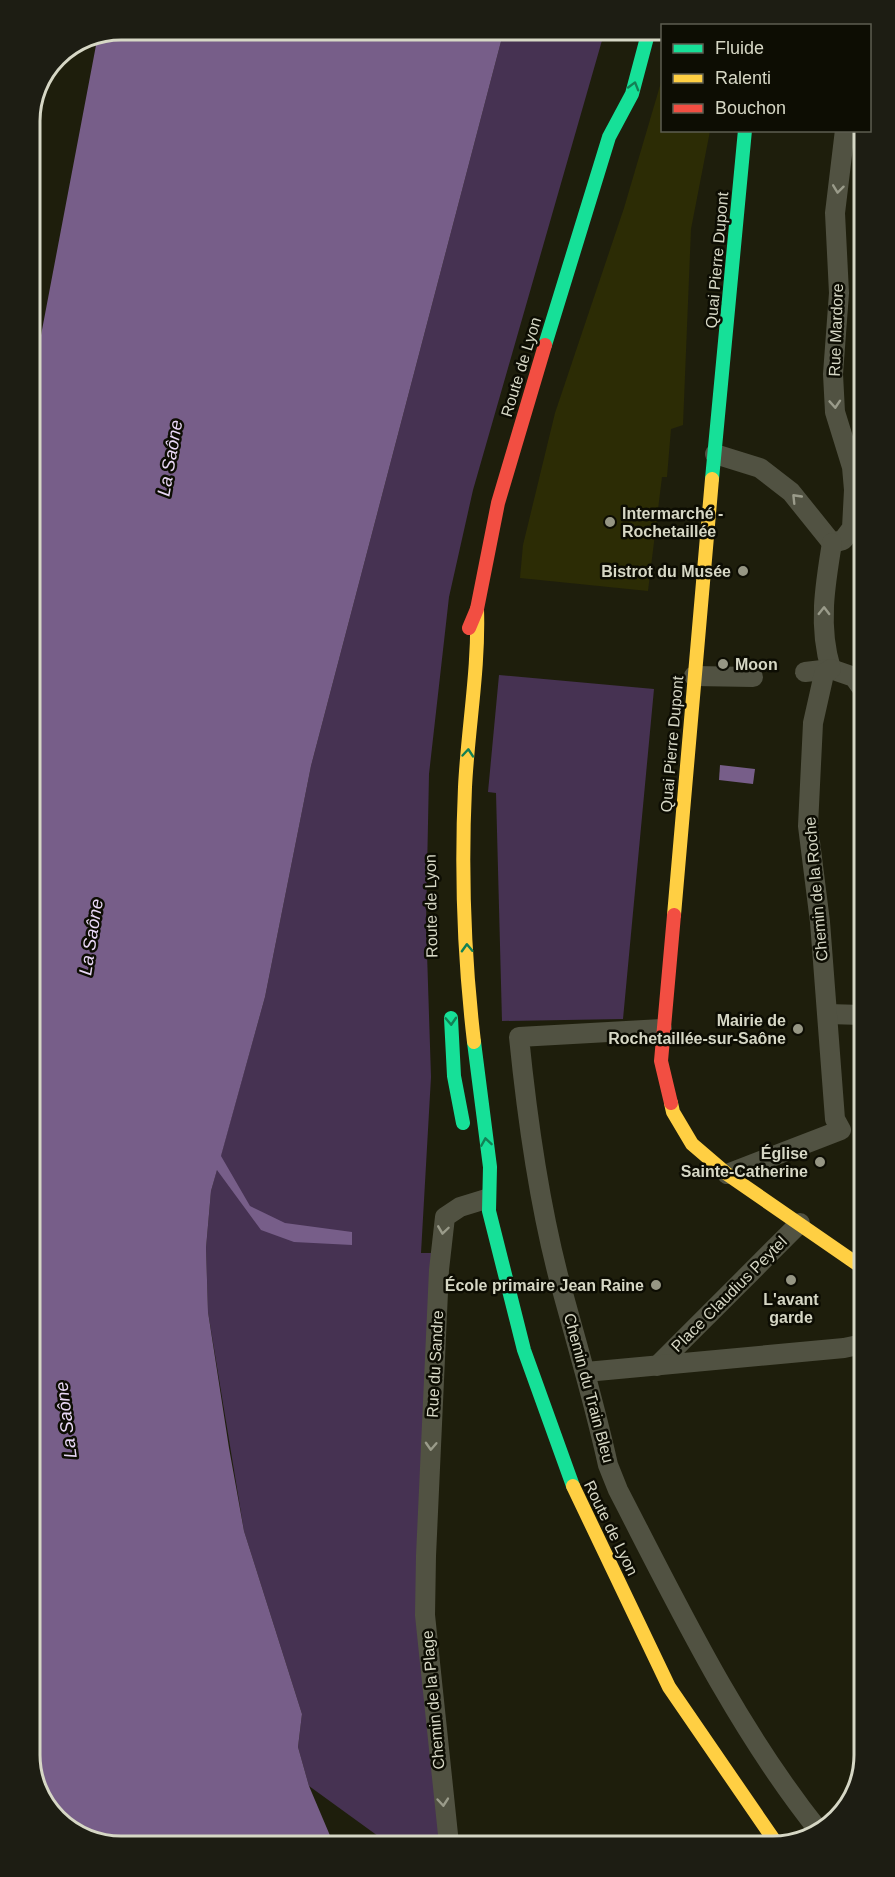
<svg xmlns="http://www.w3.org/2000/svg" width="895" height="1877" font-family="Helvetica,sans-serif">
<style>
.built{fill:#2c2c05}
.green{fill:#463252}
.water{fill:#775e89}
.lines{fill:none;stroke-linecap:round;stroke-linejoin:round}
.street{stroke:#515242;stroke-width:20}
.fast{stroke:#16e098;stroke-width:14}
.slow{stroke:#ffcf43;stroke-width:14}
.jam{stroke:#f24e42;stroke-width:14}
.oneway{stroke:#128155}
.oneway2{stroke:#9a9b8a}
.poi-dot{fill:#969684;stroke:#0d0d03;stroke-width:2}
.labels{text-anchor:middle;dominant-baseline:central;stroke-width:5;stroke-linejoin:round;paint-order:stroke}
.street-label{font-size:16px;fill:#d6d7c5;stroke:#0d0d03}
.poi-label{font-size:16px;font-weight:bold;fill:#d6d7c5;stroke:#0d0d03;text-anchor:end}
.water-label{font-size:18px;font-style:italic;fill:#e9d8f6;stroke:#0d0d03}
.rim{fill:none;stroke:#d6d7c5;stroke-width:3}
</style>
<rect width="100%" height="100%" fill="#1e1e0c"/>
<!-- built -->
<polygon class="built" points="662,79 662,130 710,131 691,229 683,425 671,429 667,477 662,477 648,591 520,578 523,545 555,413 624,208"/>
<!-- green -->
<g class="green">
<polygon points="504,30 605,30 473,490 449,597 429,774 426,922 431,1077 421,1253 434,1253 420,1592 443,1844 389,1844 309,1786 298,1747 302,1714 244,1531 208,1312 206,1248 211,1191 265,997 311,766"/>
<polygon points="499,675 654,689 623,1019 502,1021 496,793 488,792"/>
</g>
<!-- water -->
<g class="water">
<polygon points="122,30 504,30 311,766 265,997 221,1156 250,1206 285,1223 352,1232 352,1245 294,1242 261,1230 217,1170 211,1191 206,1248 208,1312 229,1448 244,1531 302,1714 298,1747 309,1786 334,1845 116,1847 71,1831 37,1790 31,388 97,40"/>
<polygon points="720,765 755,769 753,784 719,780"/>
</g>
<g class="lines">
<!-- street -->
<g class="street">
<polyline points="715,454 760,468 791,492 832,543"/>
<polyline points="832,543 843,540 852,528 854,490 852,467 835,412 833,374 839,293 835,213 845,130"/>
<path d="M831 669C818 627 825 585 832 543"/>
<polyline points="831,669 854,677 861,687"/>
<polyline points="805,672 831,669"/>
<polyline points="694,676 753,677"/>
<polyline points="828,1014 862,1015"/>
<path d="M662 1029 519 1037C527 1117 538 1197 558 1275 575 1338 594 1401 608 1465L618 1490C679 1608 736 1727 819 1831"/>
<polyline points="727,1174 841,1130 835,1119 820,922 808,826 813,723 824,674 831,669"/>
<polyline points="657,1366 800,1223"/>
<polyline points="586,1372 844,1348 863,1344"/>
<polyline points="449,1844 425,1615 426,1556 439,1270 445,1217 460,1207 486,1199"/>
</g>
<!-- fast -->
<g class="fast">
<polyline points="545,345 609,137 632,94 649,30"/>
<polyline points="712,479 745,130"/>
<polyline points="451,1018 454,1076 463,1123"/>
<polyline points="474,1042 490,1167 489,1211 524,1350 573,1486"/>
</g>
<!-- slow -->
<g class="slow">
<polyline points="674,915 712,479"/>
<path d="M474 1042C464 957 461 872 465 787 468 727 479 669 477 609"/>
<polyline points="671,1103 673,1112 692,1144 727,1174 863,1268"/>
<polyline points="573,1486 669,1687 774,1840"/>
</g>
<!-- jam -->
<g class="jam">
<polyline points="469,628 477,609 498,503 545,345"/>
<polyline points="671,1103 661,1061 674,915"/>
</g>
</g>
<!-- one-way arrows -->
<defs><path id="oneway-chevron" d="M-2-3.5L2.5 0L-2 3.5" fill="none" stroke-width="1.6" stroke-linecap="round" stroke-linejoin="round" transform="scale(1.5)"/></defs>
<g class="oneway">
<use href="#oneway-chevron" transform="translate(634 86) rotate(-74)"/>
<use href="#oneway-chevron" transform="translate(468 753) rotate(-85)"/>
<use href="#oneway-chevron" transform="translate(467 948) rotate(-92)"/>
<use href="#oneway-chevron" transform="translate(451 1021) rotate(87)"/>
<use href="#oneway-chevron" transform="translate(486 1142) rotate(-99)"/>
</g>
<g class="oneway2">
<use href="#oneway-chevron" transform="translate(838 189) rotate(97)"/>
<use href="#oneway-chevron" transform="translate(835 404) rotate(86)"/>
<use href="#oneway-chevron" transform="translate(796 498) rotate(-134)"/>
<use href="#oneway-chevron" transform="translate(824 611) rotate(-89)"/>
<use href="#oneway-chevron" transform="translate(443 1230) rotate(98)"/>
<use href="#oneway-chevron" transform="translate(431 1446) rotate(93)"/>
<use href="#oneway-chevron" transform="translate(443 1802) rotate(85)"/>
</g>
<!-- markers -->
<g class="poi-dot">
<circle cx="610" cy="522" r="6"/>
<circle cx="743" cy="571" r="6"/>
<circle cx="723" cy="664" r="6"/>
<circle cx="798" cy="1029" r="6"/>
<circle cx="820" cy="1162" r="6"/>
<circle cx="791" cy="1280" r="6"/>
<circle cx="656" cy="1285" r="6"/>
</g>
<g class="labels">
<!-- street labels -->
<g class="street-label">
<text transform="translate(717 260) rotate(-85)">Quai Pierre Dupont</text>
<text transform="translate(836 330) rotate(-88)">Rue Mardore</text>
<text transform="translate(521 367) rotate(-73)">Route de Lyon</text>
<text transform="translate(672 744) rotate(-85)">Quai Pierre Dupont</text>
<text transform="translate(816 889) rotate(-95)">Chemin de la Roche</text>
<text transform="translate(431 906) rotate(-91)">Route de Lyon</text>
<text transform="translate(729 1294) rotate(-45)">Place Claudius Peytel</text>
<text transform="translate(435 1364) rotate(-87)">Rue du Sandre</text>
<text transform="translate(589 1388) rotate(75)">Chemin du Train Bleu</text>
<text transform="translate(611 1528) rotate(64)">Route de Lyon</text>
<text transform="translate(433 1700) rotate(-95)">Chemin de la Plage</text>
</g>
<!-- poi labels -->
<g class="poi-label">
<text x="622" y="513" text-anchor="start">Intermarché -<tspan x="622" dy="18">Rochetaillée</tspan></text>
<text x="731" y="571">Bistrot du Musée</text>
<text x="735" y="664" text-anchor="start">Moon</text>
<text x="786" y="1020">Mairie de<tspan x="786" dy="18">Rochetaillée-sur-Saône</tspan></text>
<text x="808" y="1153">Église<tspan x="808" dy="18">Sainte-Catherine</tspan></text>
<text x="644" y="1285">École primaire Jean Raine</text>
<text x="791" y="1299" text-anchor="middle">L'avant<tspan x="791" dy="18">garde</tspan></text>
</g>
<!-- water labels -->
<g class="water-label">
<text transform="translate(170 458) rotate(-80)">La Saône</text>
<text transform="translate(91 937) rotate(-81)">La Saône</text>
<text transform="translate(66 1420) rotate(-97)">La Saône</text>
</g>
</g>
<!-- crop -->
<path d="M0 0H895V1877H0ZM121 40H773A81 81 0 0 1 854 121V1755A81 81 0 0 1 773 1836H121A81 81 0 0 1 40 1755V121A81 81 0 0 1 121 40Z" fill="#1d1d13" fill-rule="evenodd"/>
<path class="rim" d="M121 40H773A81 81 0 0 1 854 121V1755A81 81 0 0 1 773 1836H121A81 81 0 0 1 40 1755V121A81 81 0 0 1 121 40Z"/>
<!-- legend -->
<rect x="661" y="24" width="210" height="108" fill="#0d0d03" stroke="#5d5e51" stroke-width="1.5"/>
<rect x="673" y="44" width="30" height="9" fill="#16e098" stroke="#5d5e51" stroke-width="1.5"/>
<text x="715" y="54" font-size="18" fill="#d6d7c5">Fluide</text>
<rect x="673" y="74" width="30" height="9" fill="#ffcf43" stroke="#5d5e51" stroke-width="1.5"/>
<text x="715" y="84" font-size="18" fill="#d6d7c5">Ralenti</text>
<rect x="673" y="104" width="30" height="9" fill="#f24e42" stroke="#5d5e51" stroke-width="1.5"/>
<text x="715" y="114" font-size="18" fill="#d6d7c5">Bouchon</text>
</svg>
